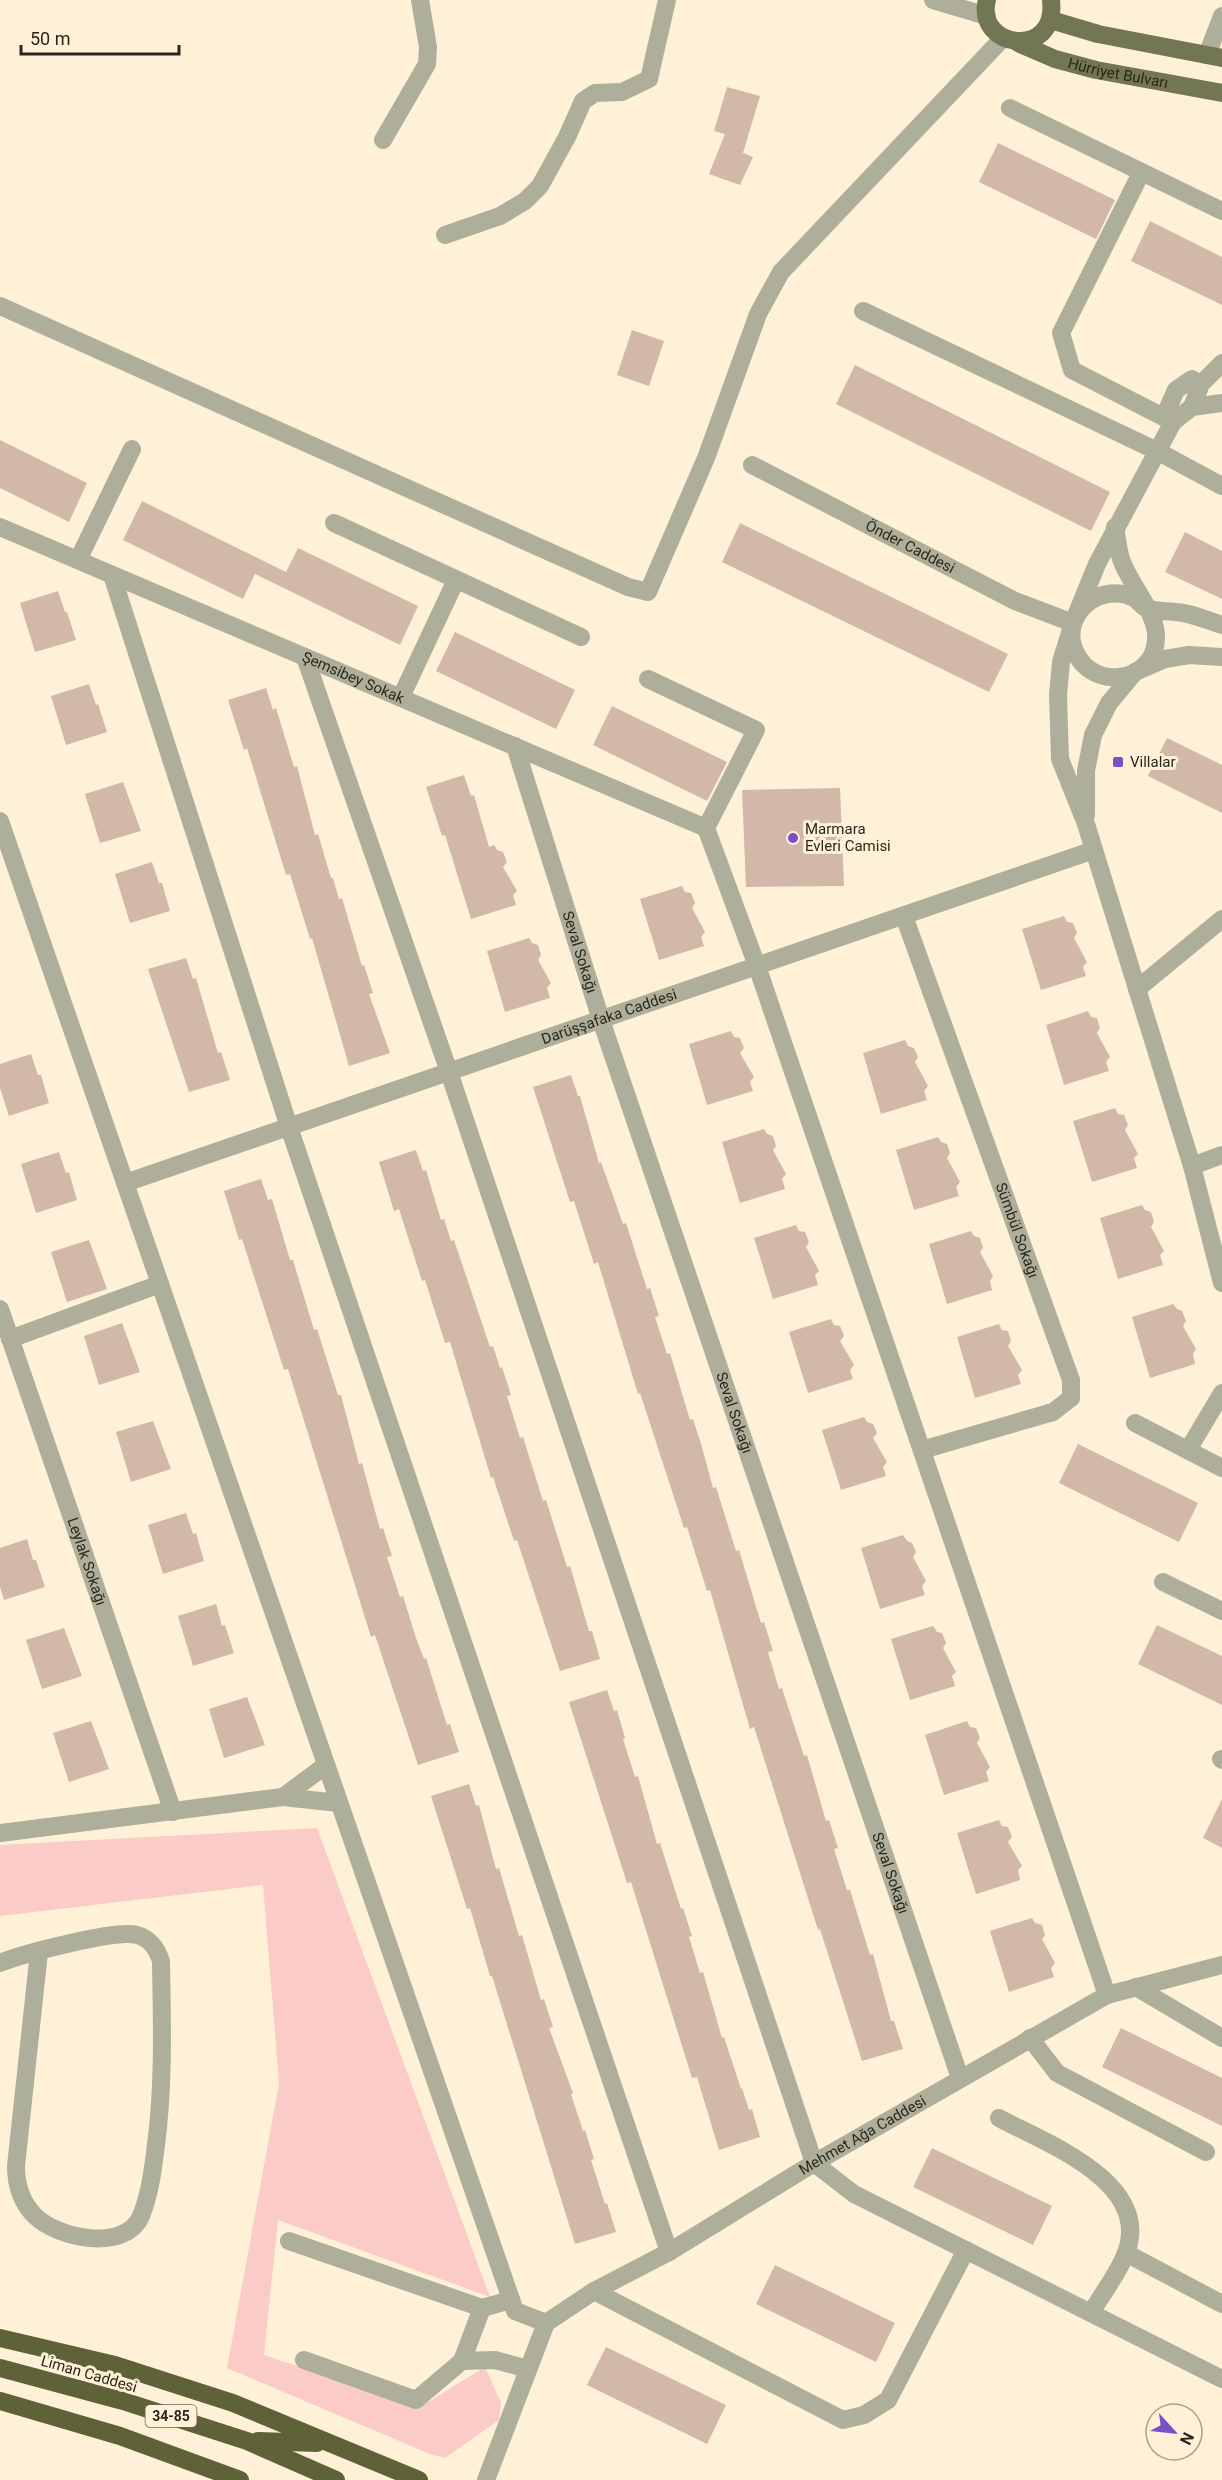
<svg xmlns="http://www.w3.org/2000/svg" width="1222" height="2480" font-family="Roboto,sans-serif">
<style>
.green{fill:#fbcbc7}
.building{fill:#d1b8a9}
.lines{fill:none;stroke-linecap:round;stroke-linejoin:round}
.minor{stroke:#adaf9b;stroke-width:18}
.major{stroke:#737652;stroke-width:18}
.highway{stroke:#5f6238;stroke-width:18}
.poi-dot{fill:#7a50c9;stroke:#fff1d8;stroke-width:2}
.labels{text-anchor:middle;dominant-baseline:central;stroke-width:6;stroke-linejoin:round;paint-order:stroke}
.shield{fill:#fff1d8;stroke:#6b6355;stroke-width:1.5}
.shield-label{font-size:14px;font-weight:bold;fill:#2b261d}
.street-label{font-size:15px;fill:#2b261d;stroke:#fff1d8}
.poi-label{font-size:15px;fill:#2b261d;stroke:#fff1d8;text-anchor:start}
</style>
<rect width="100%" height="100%" fill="#fff1d8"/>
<!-- green -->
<polygon class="green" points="317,1828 490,2297 278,2220 264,2355 420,2407 485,2367 501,2403 499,2420 445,2458 430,2454 227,2368 279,2083 263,1885 0,1916 0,1845"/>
<!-- building -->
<g class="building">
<polygon points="727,87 760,96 743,153 753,157 740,185 709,174 725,134 714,131"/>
<polygon points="998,143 1115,200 1096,239 979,182"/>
<polygon points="1150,221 1222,257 1222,305 1131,261"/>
<polygon points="632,330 664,341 649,386 617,375"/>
<polygon points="855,365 1110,492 1091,531 836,404"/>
<polygon points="0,440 87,483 69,522 0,488"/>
<polygon points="142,501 286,572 298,548 418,606 400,645 255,574 243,599 123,540"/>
<polygon points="740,523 1008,654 989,692 722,562"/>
<polygon points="1185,532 1222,551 1222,599 1165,572"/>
<polygon points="58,591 65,612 67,612 76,640 35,652 20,603"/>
<polygon points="455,632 575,690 556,729 436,671"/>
<polygon points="89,684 96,705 98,704 107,732 66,745 51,696"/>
<polygon points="266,688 273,710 276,708 294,767 297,766 315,835 318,834 331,878 333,878 339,899 342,898 362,966 364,965 373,993 369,994 390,1053 349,1066 312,938 310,939 290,874 286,875 247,748 244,750 228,700"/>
<polygon points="612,706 727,762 707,801 593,745"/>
<polygon points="1167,738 1222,765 1222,813 1148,776"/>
<polygon points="464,775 471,796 474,795 489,847 494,845 497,850 503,852 507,862 503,867 517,891 513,895 516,905 471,919 445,835 442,836 426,787"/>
<polygon points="123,782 141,831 100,843 85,794"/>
<polygon points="840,788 844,886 746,887 742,790"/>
<polygon points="152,862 159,883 162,883 170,911 130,923 115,874"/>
<polygon points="682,886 685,892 691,893 695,903 692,908 705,932 701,937 704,946 659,960 640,899"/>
<polygon points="1064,916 1067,922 1073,923 1077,933 1074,938 1087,962 1083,967 1086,976 1041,990 1022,929"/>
<polygon points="529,938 532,943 538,945 541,955 538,960 551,983 547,988 550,998 505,1012 487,951"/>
<polygon points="186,958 193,979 196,978 218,1053 221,1052 230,1080 189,1092 148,969"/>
<polygon points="1088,1011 1091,1017 1097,1018 1100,1028 1097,1033 1110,1057 1106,1062 1109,1071 1064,1085 1046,1025"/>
<polygon points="731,1031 734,1037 740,1038 744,1048 740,1053 754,1077 750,1082 753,1091 707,1105 689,1044"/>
<polygon points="905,1040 908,1046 914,1048 918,1057 915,1062 928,1086 924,1091 927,1100 881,1114 863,1053"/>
<polygon points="31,1054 38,1075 41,1075 49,1103 9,1116 0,1088 0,1064"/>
<polygon points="571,1075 578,1096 580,1096 599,1163 601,1162 623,1224 626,1223 647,1289 650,1288 659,1316 655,1317 667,1354 670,1353 690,1420 693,1419 702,1447 713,1488 716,1487 736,1551 739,1550 761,1623 764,1622 773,1651 768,1652 779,1689 782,1688 804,1756 807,1755 826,1821 829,1820 838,1848 834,1849 847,1890 850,1890 870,1955 873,1954 891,2021 894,2021 903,2049 862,2061 820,1929 818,1930 754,1727 750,1729 710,1590 707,1591 687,1527 684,1528 640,1393 638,1394 598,1262 594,1264 574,1201 570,1202 533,1087"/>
<polygon points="1115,1108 1118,1114 1124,1115 1128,1125 1125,1130 1138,1154 1134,1158 1137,1168 1092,1182 1073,1121"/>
<polygon points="764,1129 767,1134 773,1136 776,1146 773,1150 786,1174 782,1179 785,1189 740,1203 722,1142"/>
<polygon points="938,1137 941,1142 947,1144 950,1153 947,1158 960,1182 956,1187 959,1196 914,1210 896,1150"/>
<polygon points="416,1150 423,1171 426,1170 441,1220 444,1219 451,1241 454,1240 490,1347 493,1346 500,1368 502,1367 511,1395 507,1396 520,1438 523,1437 543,1501 546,1500 567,1567 570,1566 589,1631 592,1631 600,1659 560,1671 517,1540 514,1541 493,1477 491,1478 450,1342 445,1343 425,1280 422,1281 399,1209 394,1211 379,1162"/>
<polygon points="59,1152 66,1173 69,1172 77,1200 36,1213 21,1164"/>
<polygon points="261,1179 268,1200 272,1199 290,1260 293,1260 314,1330 317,1329 338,1395 341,1395 359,1464 362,1463 380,1529 383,1528 392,1556 387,1557 400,1597 403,1596 416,1638 424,1659 426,1658 447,1725 450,1724 459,1752 418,1765 375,1635 371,1637 288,1369 284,1370 242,1239 239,1240 224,1191"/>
<polygon points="1142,1205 1145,1210 1151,1212 1154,1222 1151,1227 1164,1251 1160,1255 1163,1265 1118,1279 1100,1218"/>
<polygon points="796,1225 799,1231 805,1232 809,1242 806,1247 819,1271 815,1275 818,1285 773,1299 754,1238"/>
<polygon points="971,1231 974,1236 980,1238 983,1248 980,1252 993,1276 990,1281 992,1290 947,1304 929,1244"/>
<polygon points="89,1240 107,1289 67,1302 51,1252"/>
<polygon points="1173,1304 1177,1309 1182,1311 1186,1321 1183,1326 1196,1349 1193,1354 1195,1364 1150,1378 1132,1317"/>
<polygon points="831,1319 834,1325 840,1326 844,1336 840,1341 854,1365 850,1370 853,1379 808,1393 789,1332"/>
<polygon points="122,1323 140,1372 99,1385 84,1336"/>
<polygon points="999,1324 1002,1330 1008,1331 1011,1341 1008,1346 1022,1370 1018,1375 1021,1384 975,1398 957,1337"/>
<polygon points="864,1417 867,1422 873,1424 877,1433 873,1438 887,1462 883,1467 886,1476 841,1490 822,1430"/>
<polygon points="153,1421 171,1469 131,1482 116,1432"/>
<polygon points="1078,1444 1198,1503 1179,1542 1059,1483"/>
<polygon points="186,1513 193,1534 196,1533 204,1561 163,1574 148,1525"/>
<polygon points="903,1535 907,1541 912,1543 916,1552 913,1557 926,1581 922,1586 925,1595 880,1609 861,1548"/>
<polygon points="27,1539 33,1560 36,1560 45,1587 4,1600 0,1587 0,1548"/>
<polygon points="216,1604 222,1626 225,1625 234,1653 193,1666 178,1616"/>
<polygon points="1157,1625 1222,1656 1222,1705 1138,1664"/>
<polygon points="933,1626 937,1632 942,1633 946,1643 943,1648 956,1672 952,1676 955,1686 910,1700 891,1639"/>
<polygon points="64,1628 82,1676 42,1689 26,1640"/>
<polygon points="607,1690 614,1711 617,1710 625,1738 623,1739 635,1777 638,1776 657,1844 660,1843 681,1909 683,1908 692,1936 689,1937 700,1973 703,1972 722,2038 724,2037 741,2089 742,2088 749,2110 752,2109 760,2137 719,2150 697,2077 692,2078 631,1882 627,1883 569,1702"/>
<polygon points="247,1697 265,1745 224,1758 209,1709"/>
<polygon points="91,1721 109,1769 69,1782 53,1733"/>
<polygon points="967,1721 970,1727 976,1728 980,1738 977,1743 990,1767 986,1772 989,1781 944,1795 925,1735"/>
<polygon points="469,1784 476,1806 479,1805 496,1869 499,1868 519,1936 522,1935 541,2000 544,1999 553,2027 549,2028 573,2093 571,2094 583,2131 585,2130 594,2159 591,2160 605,2204 607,2203 616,2232 575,2244 492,1976 490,1976 470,1908 467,1909 431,1796"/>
<polygon points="1222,1799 1222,1848 1203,1838"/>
<polygon points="999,1820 1002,1826 1008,1827 1012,1837 1008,1842 1022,1866 1018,1870 1020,1880 976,1894 957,1833"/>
<polygon points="1032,1918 1035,1923 1042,1925 1045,1935 1042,1939 1055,1963 1051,1968 1054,1977 1009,1992 990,1931"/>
<polygon points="1121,2028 1222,2078 1222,2126 1102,2067"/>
<polygon points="932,2148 1052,2206 1033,2245 913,2187"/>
<polygon points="775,2265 895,2323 876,2362 756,2304"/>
<polygon points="606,2347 726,2405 707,2444 587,2385"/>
</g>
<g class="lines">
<!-- minor -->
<g class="minor">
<polyline points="933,0 987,16"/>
<polyline points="1207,55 1222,16"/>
<polyline points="1010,108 1222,211"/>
<polyline points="383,140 427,64 428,47 420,0"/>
<polyline points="1141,173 1061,333 1072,370 1173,422 1097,564 1073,623 1061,662 1058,695 1060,759 1086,824 1192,1166 1222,1283"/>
<polyline points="445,235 500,216 525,201 540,186 567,137 583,101 595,93 622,92 649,79 667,0"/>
<polyline points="0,306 628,587 648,592 706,458 758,314 781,272 1003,38"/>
<polyline points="863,311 1157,451 1222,486"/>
<polyline points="1201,384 1192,379 1176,390 1168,408 1173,422 1192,407 1201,384 1222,363"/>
<polyline points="1192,407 1222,403"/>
<path id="s1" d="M752 465 1015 601 1073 623"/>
<polyline points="334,523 581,637"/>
<path id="s2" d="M0 527 706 828"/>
<path d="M1115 527C1117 538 1118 549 1121 559 1129 583 1154 609 1156 634 1159 685 1084 695 1072 642 1070 632 1073 620 1079 612 1091 594 1117 588 1136 599 1139 602 1142 606 1146 608 1157 612 1171 611 1183 613 1196 615 1209 621 1222 625"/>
<polyline points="78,560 132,449"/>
<polyline points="112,575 289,1127 669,2252"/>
<polyline points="305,657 449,1072 814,2163 854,2194 1222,2379"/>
<polyline points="648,679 756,730 706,828 757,966 1107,1995"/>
<polyline points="401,697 456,580"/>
<path id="s3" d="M515 746 601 1020 960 2078"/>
<polyline points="1086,815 1086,771 1093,735 1109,703 1135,672 1165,659 1189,655 1222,657"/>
<path id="s4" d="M0 821 515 2311 546 2323 594 2291 669 2252 814 2163 1107 1995 1222 1965"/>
<path id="s5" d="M904 916 1071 1380V1398L1053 1412 922 1450"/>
<polyline points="1137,989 1222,919"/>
<polyline points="1192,1166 1222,1155"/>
<path id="s6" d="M125 1183 1094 850"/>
<path id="s7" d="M0 1309 173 1812"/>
<polyline points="10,1339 160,1284"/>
<polyline points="1135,1423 1222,1468"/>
<polyline points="1188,1450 1222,1393"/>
<polyline points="1163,1582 1222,1611"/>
<polyline points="1221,1759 1222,1760"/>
<polyline points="283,1797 339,1803"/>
<polyline points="0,1833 283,1797 326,1765"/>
<path d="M0 1963C22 1954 117 1929 137 1935 151 1939 157 1949 161 1961 162 2023 164 2084 156 2145 153 2169 150 2194 141 2216 125 2253 57 2238 35 2216 21 2202 16 2185 16 2166L39 1952"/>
<polyline points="1136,1987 1222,2038"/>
<polyline points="1030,2038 1057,2073 1206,2152"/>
<path d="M999 2118C1045 2143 1153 2182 1126 2253 1118 2274 1102 2294 1091 2313"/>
<polyline points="289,2241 482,2308 511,2300"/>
<polyline points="1126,2253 1222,2304"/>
<polyline points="594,2291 843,2420 864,2415 888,2400 966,2250"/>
<polyline points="304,2360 416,2400 462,2361 495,2360 528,2369"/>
<polyline points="462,2361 482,2308"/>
<polyline points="486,2480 546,2323"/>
</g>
<!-- major -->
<g class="major">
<path d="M987 0C974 48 1058 61 1051 0"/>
<polyline points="1051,20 1098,34 1222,58"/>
<path id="s8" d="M1018 43 1055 59 1096 70 1222 93"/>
</g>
<!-- highway -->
<g class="highway">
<polyline points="0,2338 115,2365 233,2403 419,2480"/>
<polyline points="0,2368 123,2401 247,2441 336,2480"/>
<polyline points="0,2401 120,2436 240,2480"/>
<polyline points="258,2441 317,2443"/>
</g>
</g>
<!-- markers -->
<g class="poi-dot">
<rect x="1112" y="756" width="12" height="12" rx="3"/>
<circle cx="793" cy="838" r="6"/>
</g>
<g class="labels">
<!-- shield labels -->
<rect class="shield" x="145.5" y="2405" width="51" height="22" rx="4.5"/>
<g class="shield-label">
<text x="171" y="2416">34-85</text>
</g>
<!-- street labels -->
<g class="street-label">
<text stroke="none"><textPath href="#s8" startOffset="105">Hürriyet Bulvarı</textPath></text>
<text stroke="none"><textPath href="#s1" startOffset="178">Önder Caddesi</textPath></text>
<text stroke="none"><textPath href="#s2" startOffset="384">Şemsibey Sokak</textPath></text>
<text stroke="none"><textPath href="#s3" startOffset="216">Seval Sokağı</textPath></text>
<text stroke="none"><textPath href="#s6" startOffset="512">Darüşşafaka Caddesi</textPath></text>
<text stroke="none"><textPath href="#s5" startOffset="334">Sümbül Sokağı</textPath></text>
<text stroke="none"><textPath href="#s3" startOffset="702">Seval Sokağı</textPath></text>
<text stroke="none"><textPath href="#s7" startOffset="267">Leylak Sokağı</textPath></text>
<text stroke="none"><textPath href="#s3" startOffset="1188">Seval Sokağı</textPath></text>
<text stroke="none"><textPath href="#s4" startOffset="1978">Mehmet Ağa Caddesi</textPath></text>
<text transform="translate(89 2374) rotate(16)">Liman Caddesi</text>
</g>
<!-- poi labels -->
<g class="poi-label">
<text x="1130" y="762">Villalar</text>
<text x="805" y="829">Marmara<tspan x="805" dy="17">Evleri Camisi</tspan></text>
</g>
</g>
<!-- north arrow -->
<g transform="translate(1174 2432) rotate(117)"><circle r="28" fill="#fff1d8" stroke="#aaa08d" stroke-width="1.5"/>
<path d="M0-4.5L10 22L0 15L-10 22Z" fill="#7a50c9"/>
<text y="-9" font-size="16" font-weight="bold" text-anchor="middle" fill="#2b261d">N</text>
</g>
<!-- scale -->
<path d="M21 45v9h158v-9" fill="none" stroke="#2b261d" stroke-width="3"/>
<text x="30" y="45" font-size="18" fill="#2b261d" stroke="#fff1d8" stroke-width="4.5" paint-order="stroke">50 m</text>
</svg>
